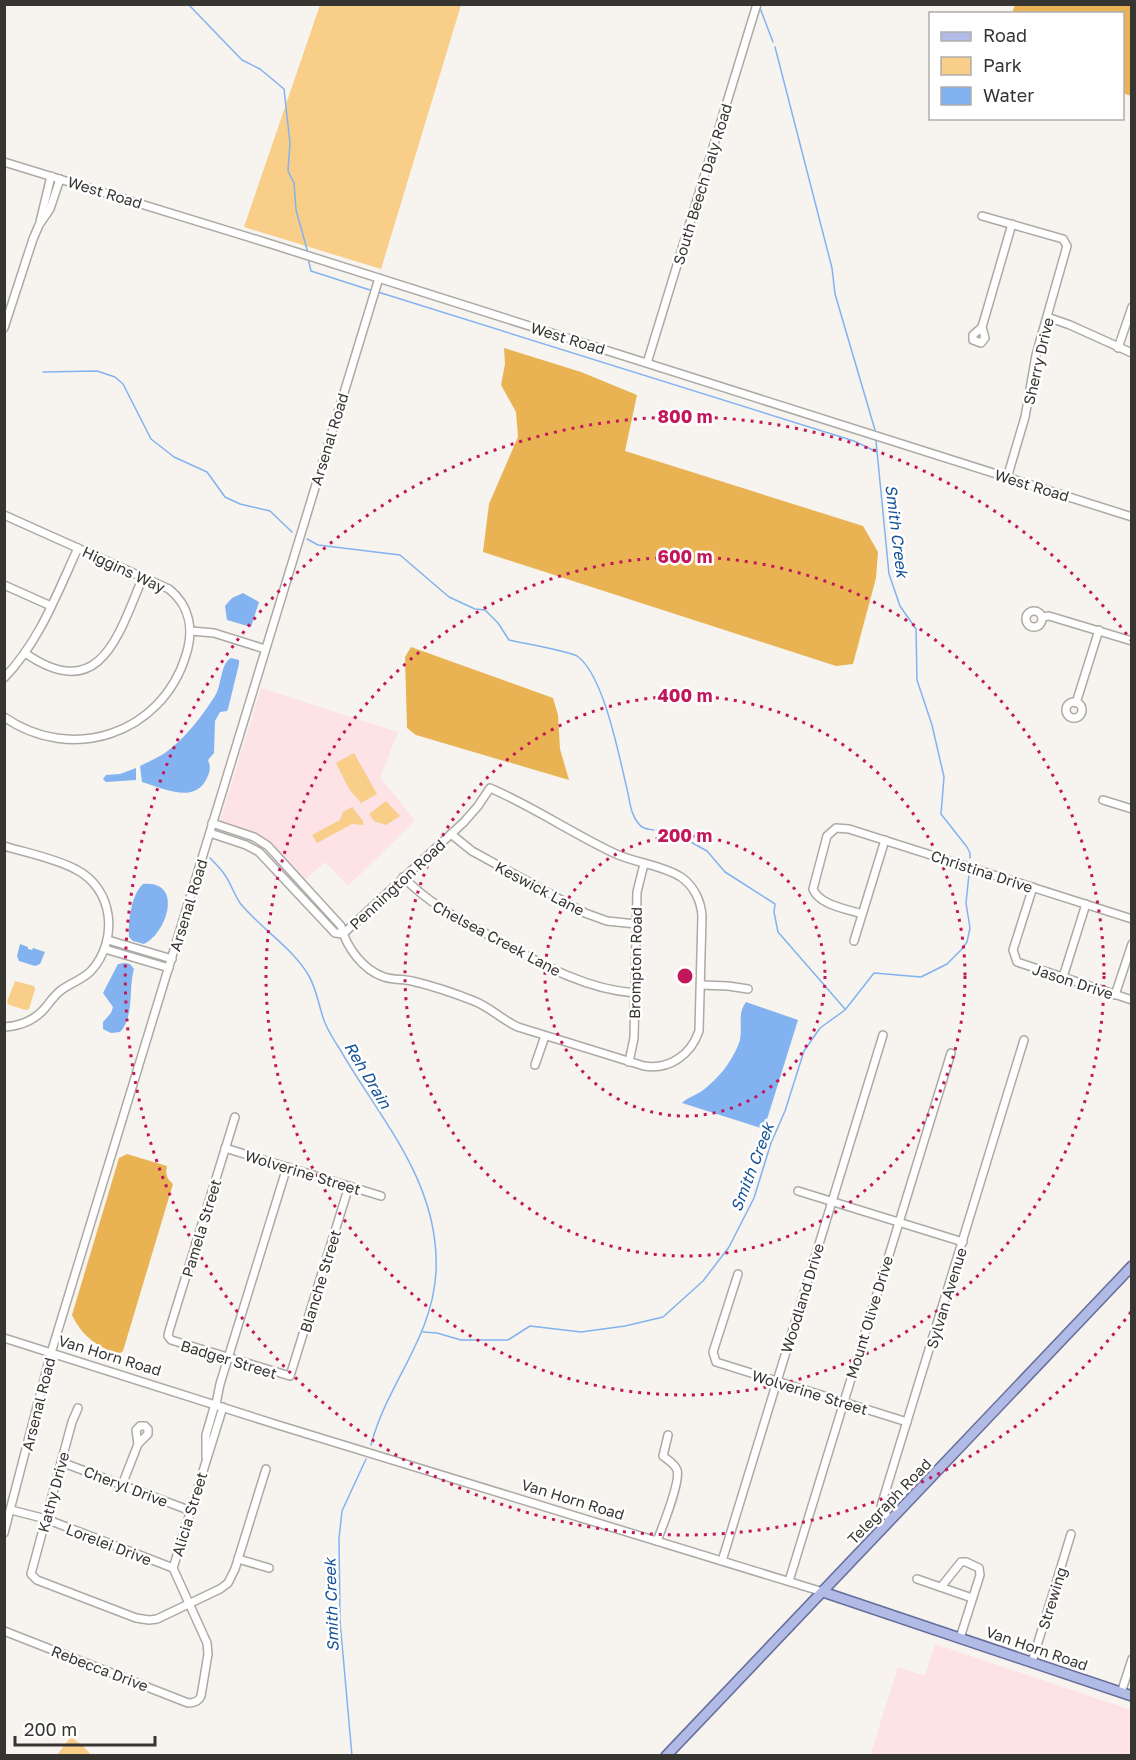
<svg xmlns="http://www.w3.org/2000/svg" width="1136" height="1760" font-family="'Golos Text',sans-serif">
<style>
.education{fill:#fde2e6}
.green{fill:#f8ce89}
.forest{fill:#e9b354}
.water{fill:#82b3f0}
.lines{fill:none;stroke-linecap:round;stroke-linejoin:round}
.stream{stroke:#82b3f0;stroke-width:1.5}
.minor-casing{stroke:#adaaa5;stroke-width:10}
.major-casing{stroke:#656e9b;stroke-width:12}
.minor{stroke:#fff;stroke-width:7}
.major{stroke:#b2bbe5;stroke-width:9}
.ring{fill:none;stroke:#c2185b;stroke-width:3;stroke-dasharray:3 6}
.labels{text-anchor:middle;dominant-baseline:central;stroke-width:5;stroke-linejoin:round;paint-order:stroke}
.street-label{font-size:15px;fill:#363532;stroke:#fff}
.water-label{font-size:16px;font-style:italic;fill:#155296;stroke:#fff}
.centre{fill:#c2185b;stroke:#fff;stroke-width:3}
.ring-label{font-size:18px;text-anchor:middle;font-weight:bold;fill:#c2185b;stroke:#fff;stroke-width:5;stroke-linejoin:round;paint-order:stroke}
</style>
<rect width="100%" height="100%" fill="#f7f3ee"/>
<!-- education -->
<g class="education">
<polygon points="261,688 398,732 380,777 415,821 348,886 325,862 304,881 277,851 220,821"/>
<polygon points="935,1644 1131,1710 1131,1755 870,1756 898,1667 925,1676"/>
</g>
<!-- green -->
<g class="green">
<polygon points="320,5 461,5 381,269 244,227"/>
<polygon points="354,753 377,794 361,803 349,789 336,763"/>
<polygon points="386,801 400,816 386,825 374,821 369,814"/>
<polygon points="352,807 363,821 363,825 352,824 317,843 312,835 340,820 343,812"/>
<polygon points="15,981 34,986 35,989 29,1009 26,1010 9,1005 7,1002"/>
<polygon points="71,1737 83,1746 91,1755 57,1755"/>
</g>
<!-- forest -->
<g class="forest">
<polygon points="1015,5 1131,5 1131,96 1123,93 1122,14 1012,13"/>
<polygon points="504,348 581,372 637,395 625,451 863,526 878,552 876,578 853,664 836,666 483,552 489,504 518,437 516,412 501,385 505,364"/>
<polygon points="411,647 553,698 558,715 560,749 569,780 416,735 407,728 405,657"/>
<path d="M127 1154 167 1166C165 1174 167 1179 173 1184L123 1351 119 1354C97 1347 82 1336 72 1315L119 1158Z"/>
</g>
<!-- water -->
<g class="water">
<polygon points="243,593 259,602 251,627 227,620 225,606 232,598"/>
<path d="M231 658 239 660V664L228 709 227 711 220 712 215 721 214 753 208 760C211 767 210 771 207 778 195 805 163 788 142 782L140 766C148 762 157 758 165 753 185 739 202 716 215 696 222 685 220 664 231 658Z"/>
<polygon points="136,768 136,780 106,782 103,779 106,775 120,774"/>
<path d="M143 884C184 880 167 933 144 944L133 941 129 937C128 921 131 895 143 884Z"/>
<polygon points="20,944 28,947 28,949 32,950 33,948 45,952 40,964 35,966 19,961 17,956"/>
<path d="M124 963 130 964 134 969C128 989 135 1016 120 1032L111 1033 103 1029V1022L111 1013 113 1007 103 993 118 964Z"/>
<path d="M746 1002 798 1020 764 1129 682 1103C687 1098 696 1095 702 1091 718 1079 732 1062 739 1043 744 1029 736 1015 746 1002Z"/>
</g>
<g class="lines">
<!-- stream -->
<g class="stream">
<polyline points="188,4 242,60 260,69 284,89 290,143 288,171 294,183 296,210 308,253"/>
<polyline points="760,8 773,42"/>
<polyline points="775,47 832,268 835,294 875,430"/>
<polyline points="308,258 311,271 373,291"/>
<polyline points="378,292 854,441 877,452"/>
<polyline points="43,372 97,371 115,377 123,384 151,439 174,457 207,472 225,497 240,504 270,511 292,532"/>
<polyline points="876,441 889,574 900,606 916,629 917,680 932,725 944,777 941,814 967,847 970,853 970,858"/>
<path d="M307 539 318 545 400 555 449 597 475 609 485 610 498 623 509 640C522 643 568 651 577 656 604 675 619 756 627 789 630 801 630 813 638 823 642 829 648 829 654 830"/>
<polyline points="657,830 689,841 707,851 725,872 775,904 774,912 778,932 845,1009"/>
<path d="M210 858C215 863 221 869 225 875 231 884 234 894 240 903 261 929 292 947 309 976 317 990 319 1008 325 1023 329 1032 335 1042 341 1051 382 1122 440 1183 436 1272 432 1340 387 1383 371 1445"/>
<polyline points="423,1332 437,1333 461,1340 508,1340 530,1326 581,1332 625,1326 663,1317 703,1281 729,1247 754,1198 771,1143 785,1111 804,1051 820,1028 845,1010 874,973 921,977 947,964 961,950 967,942 970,928 966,903 969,874"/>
<polyline points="352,1756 340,1621 339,1538 342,1511 366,1459"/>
</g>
<defs>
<g id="minor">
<polyline points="4,162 271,244 1132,517"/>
<polyline points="982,216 1063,239 1067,246 1036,355 1025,417 1007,478"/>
<polyline points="40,222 51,176"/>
<polyline points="1047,317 1070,325 1132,353"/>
<polyline points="982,327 973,335 973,340 981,343 985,338 982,327 1012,224"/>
<polyline points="4,328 33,239 39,225 50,209 60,179"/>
<polyline points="1118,348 1132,307"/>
<polyline points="647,363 757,4"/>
<path d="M4 515 169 589C190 606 194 630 186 655 162 734 72 764 4 717"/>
<polyline points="4,585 51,606"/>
<circle cx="1034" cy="619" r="8"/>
<polyline points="1042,617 1049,616 1132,641"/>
<polyline points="191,631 214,633 265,649"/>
<path d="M25 653C101 706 119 633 143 577"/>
<path d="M4 678C40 641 57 593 78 548"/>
<circle cx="1074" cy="710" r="8"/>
<polyline points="1076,703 1099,630"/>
<polyline points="1103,800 1132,809"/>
<path d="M212 823 254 837 268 846 341 926C346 947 363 970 384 977 393 980 403 979 412 981 433 986 454 993 474 1001 490 1007 502 1020 518 1027L644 1066C669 1070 691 1055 699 1031L702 916C701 901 694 886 681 877 662 865 636 863 616 854 573 834 534 807 490 788L478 806 464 822 343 934"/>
<polyline points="210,833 246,845 259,852 335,933 343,934"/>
<polyline points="451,834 472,851 585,913 607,921 636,924"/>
<path d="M4 846C27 853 54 858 75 869 114 888 119 940 91 971 82 980 70 983 60 991 54 996 50 1002 45 1008 35 1020 20 1026 4 1027"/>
<path d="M403 877C432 906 459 919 494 938 538 962 583 989 635 993"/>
<polyline points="1033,887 1013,950 1017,962 1132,1000"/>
<path d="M862 914C847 909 819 905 813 889L827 836 836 828 849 829 1132 919"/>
<polyline points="108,940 172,959"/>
<polyline points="854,941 885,840"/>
<polyline points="105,949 169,968"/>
<polyline points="1063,977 1086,904"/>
<polyline points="701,985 728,986 748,989"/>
<polyline points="1115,995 1132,944"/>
<polyline points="629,1062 634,1038 637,892 644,864"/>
<polyline points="535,1065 545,1036"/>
<polyline points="235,1117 169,1331 168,1336 171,1340 290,1376 349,1186"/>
<polyline points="225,1148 381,1196"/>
<polyline points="798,1191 963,1242"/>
<polyline points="738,1274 713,1352 716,1362 907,1422"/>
<polyline points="4,1338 278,1425 823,1592"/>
<polyline points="216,1404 220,1384 287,1167"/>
<polyline points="78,1408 72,1422 31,1574 37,1580 136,1618 149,1620 157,1619 220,1589 228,1583 235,1569 266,1469"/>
<polyline points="206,1457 206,1435 215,1404"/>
<polyline points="61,1462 191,1511"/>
<polyline points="122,1485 138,1444 148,1434 148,1429 145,1426 140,1426 136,1430 138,1444"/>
<polyline points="11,1510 46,1519 173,1568"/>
<polyline points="891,1520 882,1511 881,1506 1024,1040"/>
<polyline points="4,1533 51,1353 379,278"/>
<path d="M657 1541C662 1528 681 1481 677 1470 675 1464 668 1460 663 1456L668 1435"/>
<polyline points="238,1559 269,1568"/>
<polyline points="722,1561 883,1035"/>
<polyline points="917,1579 972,1598"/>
<polyline points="789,1581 951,1053"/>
<polyline points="941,1587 961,1562 966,1562 979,1568 980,1575 960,1638"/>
<path d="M4 1631 188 1703C194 1703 199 1701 201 1696L208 1654 207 1643 173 1568 223 1407"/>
<polyline points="1032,1662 1071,1534"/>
<polyline points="1121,1693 1132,1659"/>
</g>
<g id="major">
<polyline points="823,1592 1132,1696"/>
<polyline points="666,1756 1132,1266"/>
</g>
</defs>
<!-- minor casing -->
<use href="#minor" class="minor-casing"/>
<!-- major casing -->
<use href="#major" class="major-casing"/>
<!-- minor -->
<use href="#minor" class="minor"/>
<!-- major -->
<use href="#major" class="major"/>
</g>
<!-- distance rings -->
<g class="ring">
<circle cx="685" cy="976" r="140"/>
<circle cx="685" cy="976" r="280"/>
<circle cx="685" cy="976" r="419"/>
<path d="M1131 1312A559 559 0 1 1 1131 640"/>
</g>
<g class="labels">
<!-- street labels -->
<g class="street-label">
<text transform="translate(702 184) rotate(-73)">South Beech Daly Road</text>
<text transform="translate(105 192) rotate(17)">West Road</text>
<text transform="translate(568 338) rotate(17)">West Road</text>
<text transform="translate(1038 361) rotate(-77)">Sherry Drive</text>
<text transform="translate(329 439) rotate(-73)">Arsenal Road</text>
<text transform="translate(1032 485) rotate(17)">West Road</text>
<text transform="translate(124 569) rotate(25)">Higgins Way</text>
<text transform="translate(982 871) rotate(18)">Christina Drive</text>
<text transform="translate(397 884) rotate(-43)">Pennington Road</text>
<text transform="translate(540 888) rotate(28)">Keswick Lane</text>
<text transform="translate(188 905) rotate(-73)">Arsenal Road</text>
<text transform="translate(497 938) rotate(28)">Chelsea Creek Lane</text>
<text transform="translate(635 963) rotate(-89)">Brompton Road</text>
<text transform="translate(1073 981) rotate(18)">Jason Drive</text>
<text transform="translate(303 1172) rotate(17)">Wolverine Street</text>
<text transform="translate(201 1228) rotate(-73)">Pamela Street</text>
<text transform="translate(320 1281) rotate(-73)">Blanche Street</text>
<text transform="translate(802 1298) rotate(-73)">Woodland Drive</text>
<text transform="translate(946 1298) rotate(-73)">Sylvan Avenue</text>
<text transform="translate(869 1317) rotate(-73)">Mount Olive Drive</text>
<text transform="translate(110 1355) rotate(17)">Van Horn Road</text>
<text transform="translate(229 1359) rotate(17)">Badger Street</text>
<text transform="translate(810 1392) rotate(17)">Wolverine Street</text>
<text transform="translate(38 1404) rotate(-76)">Arsenal Road</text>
<text transform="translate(126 1486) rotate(21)">Cheryl Drive</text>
<text transform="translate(53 1492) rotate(-75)">Kathy Drive</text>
<text transform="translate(573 1499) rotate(17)">Van Horn Road</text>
<text transform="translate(889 1501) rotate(-46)">Telegraph Road</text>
<text transform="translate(189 1514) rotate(-73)">Alicia Street</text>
<text transform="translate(109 1544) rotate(21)">Lorelei Drive</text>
<text transform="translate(1052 1598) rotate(-73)">Strewing</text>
<text transform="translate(1037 1648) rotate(19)">Van Horn Road</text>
<text transform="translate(100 1668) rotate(21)">Rebecca Drive</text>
</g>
<!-- water labels -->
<g class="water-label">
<text transform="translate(897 531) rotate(83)">Smith Creek</text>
<text transform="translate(368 1075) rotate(59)">Reh Drain</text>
<text transform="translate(752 1167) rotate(-69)">Smith Creek</text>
<text transform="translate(331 1605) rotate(-92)">Smith Creek</text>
</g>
</g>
<circle cx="685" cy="976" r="9" class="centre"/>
<g class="ring-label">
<text x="685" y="423">800 m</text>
<text x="685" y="563">600 m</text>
<text x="685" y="702">400 m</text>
<text x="685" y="842">200 m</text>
</g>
<!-- border -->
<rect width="1136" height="1760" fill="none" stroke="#363532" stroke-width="12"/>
<!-- legend -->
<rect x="929" y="12" width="195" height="108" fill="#ffffff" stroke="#afaead" stroke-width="1.5"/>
<rect x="941" y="32" width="30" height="9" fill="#b2bbe5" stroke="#afaead" stroke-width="1.5"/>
<text x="983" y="42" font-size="18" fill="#363532">Road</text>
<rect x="941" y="57" width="30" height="18" fill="#f8ce89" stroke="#afaead" stroke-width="1.5"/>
<text x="983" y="72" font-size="18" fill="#363532">Park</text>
<rect x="941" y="87" width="30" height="18" fill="#82b3f0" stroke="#afaead" stroke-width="1.5"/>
<text x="983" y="102" font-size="18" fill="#363532">Water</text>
<!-- scale -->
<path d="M15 1736v9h140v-9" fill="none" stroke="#363532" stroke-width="3"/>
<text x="24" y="1736" font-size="18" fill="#363532" stroke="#ffffff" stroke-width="4.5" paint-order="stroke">200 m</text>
</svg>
